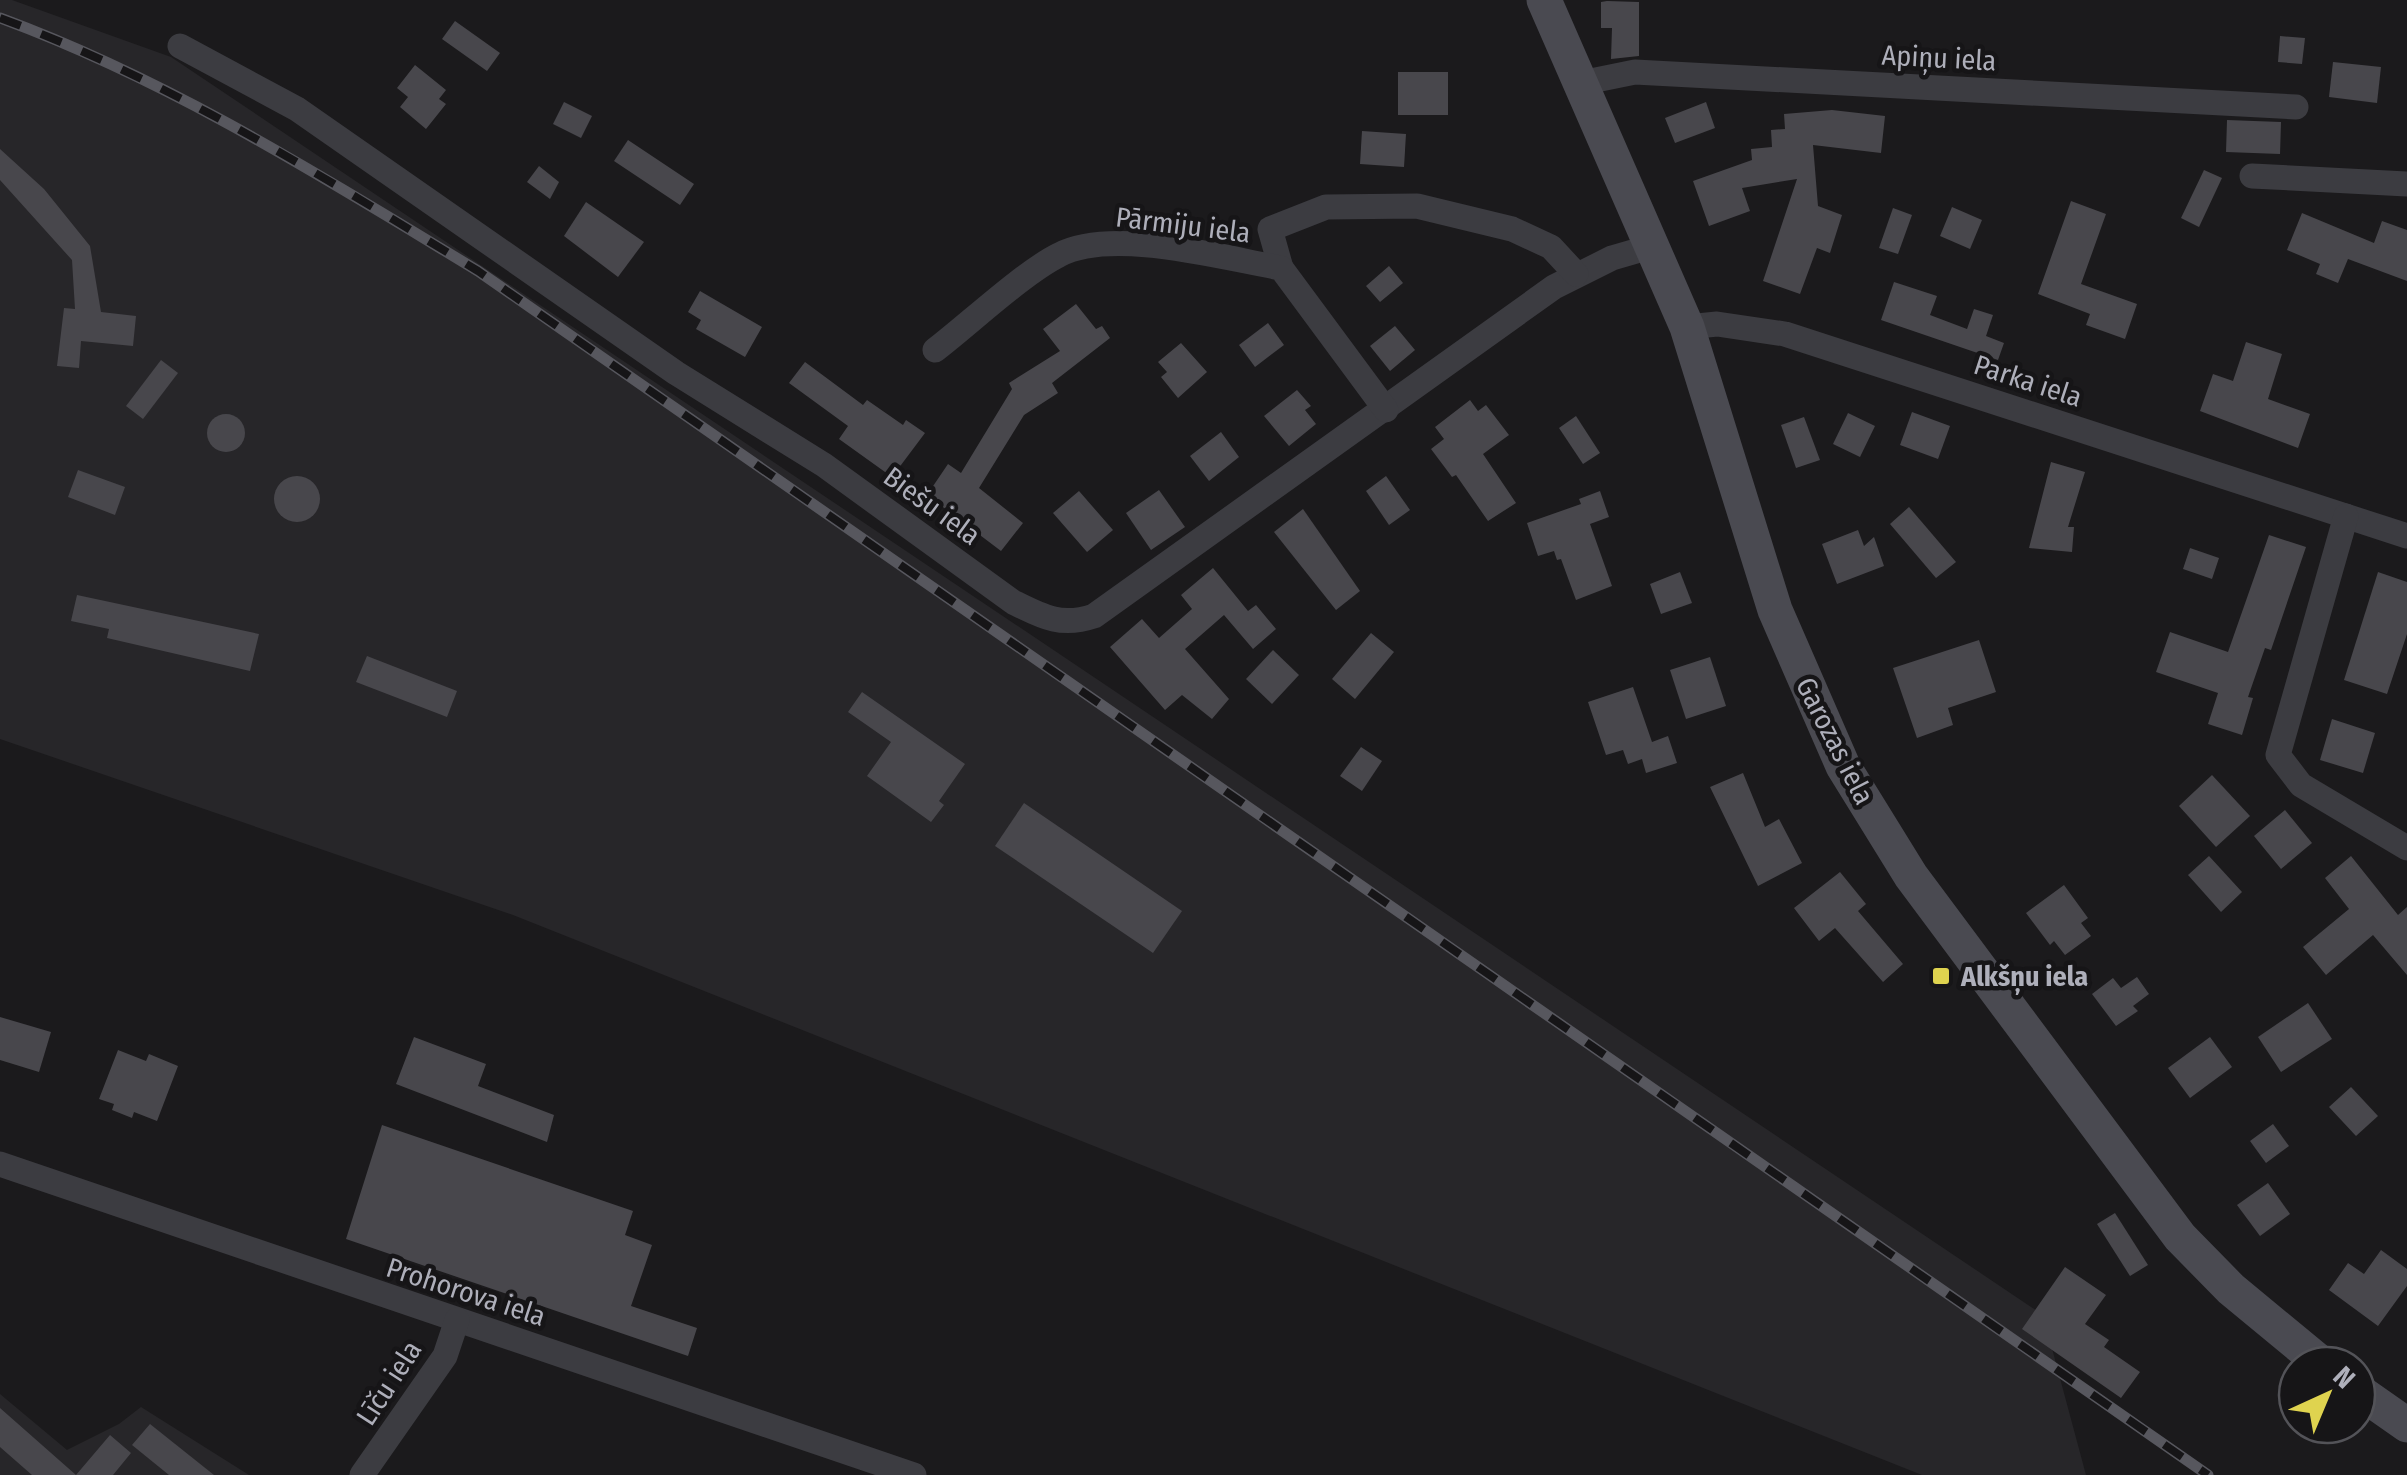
<svg xmlns="http://www.w3.org/2000/svg" width="2407" height="1475" font-family="'Fira Sans Condensed',sans-serif">
<style>
.built{fill:#272629}
.building{fill:#48474c}
.lines{fill:none;stroke-linecap:round;stroke-linejoin:round}
.street{stroke:#3c3c41;stroke-width:25}
.secondary{stroke:#4a4a51;stroke-width:35}
.rail-casing{stroke:#57575e;stroke-width:11}
.rail{stroke:#161517;stroke-width:8;stroke-dasharray:22;stroke-linecap:butt}
.poi-dot{fill:#dfd34f;stroke:#161517;stroke-width:4}
.labels{text-anchor:middle;dominant-baseline:central;stroke-width:9;stroke-linejoin:round;paint-order:stroke}
.street-label{font-size:28px;fill:#aeafba;stroke:#161517}
.poi-label{font-size:28px;font-weight:bold;fill:#aeafba;stroke:#161517;text-anchor:start}
</style>
<rect width="100%" height="100%" fill="#1b1a1c"/>
<!-- built -->
<g class="built">
<polygon points="0,0 12,0 171,57 2043,1315 2086,1475 1922,1475 513,915 0,739"/>
<polygon points="0,1394 67,1450 119,1424 141,1407 249,1475 0,1475"/>
</g>
<!-- building -->
<g class="building">
<polygon points="1607,1 1639,2 1639,56 1611,59 1612,28 1601,28 1601,2"/>
<polygon points="455,21 500,53 487,71 442,39"/>
<polygon points="2280,36 2305,38 2302,64 2278,62"/>
<polygon points="2333,62 2381,67 2377,103 2329,97"/>
<polygon points="415,65 446,90 439,99 446,104 426,129 400,107 408,97 397,88"/>
<rect x="1398" y="72" width="50" height="43"/>
<polygon points="564,102 592,116 581,138 553,124"/>
<polygon points="1706,102 1715,128 1675,143 1665,118"/>
<polygon points="1832,110 1885,116 1881,153 1813,145 1818,206 1842,215 1830,253 1817,248 1800,294 1763,281 1797,179 1742,188 1750,211 1709,226 1693,181 1752,160 1751,149 1772,147 1771,130 1785,129 1784,114"/>
<polygon points="2227,120 2281,122 2280,154 2226,152"/>
<polygon points="1362,131 1406,134 1404,167 1360,164"/>
<polygon points="628,140 694,184 680,205 614,161"/>
<polygon points="0,149 44,189 90,246 101,312 136,316 133,346 81,341 79,368 57,366 64,308 75,309 72,260 0,180"/>
<polygon points="539,166 559,182 550,199 527,182"/>
<polygon points="2204,170 2222,178 2199,227 2181,218"/>
<polygon points="2071,201 2106,214 2081,284 2137,304 2125,339 2086,325 2090,314 2038,294"/>
<polygon points="586,202 644,242 618,277 564,236"/>
<polygon points="1952,207 1982,220 1970,249 1940,236"/>
<polygon points="1893,208 1912,215 1898,254 1879,248"/>
<polygon points="2302,213 2374,243 2382,221 2407,230 2407,281 2348,259 2338,283 2316,274 2320,264 2287,250"/>
<polygon points="1389,266 1403,283 1380,302 1366,286"/>
<polygon points="1894,282 1937,296 1930,315 1967,329 1974,309 1993,315 1986,336 2004,343 1998,360 1881,320"/>
<polygon points="700,291 762,327 745,357 696,329 701,320 688,312"/>
<polygon points="1076,304 1096,329 1102,326 1110,338 1052,383 1058,393 1024,415 979,488 1023,523 1001,551 927,495 948,464 961,473 1012,389 1009,383 1060,351 1043,329"/>
<polygon points="1268,323 1284,345 1255,367 1239,345"/>
<polygon points="1395,326 1415,350 1390,371 1370,346"/>
<polygon points="2246,342 2282,354 2268,399 2310,414 2298,448 2200,411 2213,374 2233,381"/>
<polygon points="1181,343 1207,372 1178,398 1161,377 1167,372 1158,362"/>
<polygon points="161,360 178,373 143,419 126,406"/>
<polygon points="805,362 863,405 867,400 903,425 906,420 925,433 892,477 839,439 848,426 789,383"/>
<polygon points="1297,390 1311,406 1305,410 1316,424 1289,446 1264,416"/>
<polygon points="1470,400 1478,411 1486,405 1509,435 1483,454 1516,503 1488,521 1456,475 1452,477 1431,449 1444,439 1435,427"/>
<polygon points="1912,412 1950,426 1938,459 1900,445"/>
<polygon points="1848,413 1875,426 1860,457 1833,444"/>
<circle cx="226" cy="433" r="19"/>
<polygon points="1576,416 1600,453 1583,464 1559,428"/>
<polygon points="1804,417 1820,460 1796,468 1781,425"/>
<polygon points="1221,432 1239,457 1209,481 1190,456"/>
<polygon points="2051,462 2085,472 2068,527 2074,527 2072,552 2029,548"/>
<polygon points="78,470 125,487 115,515 68,497"/>
<polygon points="1386,476 1410,510 1389,525 1366,491"/>
<circle cx="297" cy="499" r="23"/>
<polygon points="1159,490 1185,527 1151,550 1126,513"/>
<polygon points="1079,491 1113,530 1087,552 1053,513"/>
<polygon points="1600,491 1609,517 1590,524 1612,586 1576,600 1561,559 1557,560 1554,551 1538,556 1527,523 1581,504 1579,499"/>
<polygon points="1909,507 1956,562 1936,578 1890,524"/>
<polygon points="1303,509 1360,591 1336,610 1274,532"/>
<polygon points="1858,530 1864,546 1874,537 1884,566 1837,584 1822,544"/>
<polygon points="2269,535 2306,547 2271,650 2265,648 2248,697 2253,698 2242,735 2208,724 2218,693 2156,672 2170,632 2228,652"/>
<polygon points="2190,548 2219,558 2212,579 2183,569"/>
<polygon points="1213,568 1248,611 1256,605 1276,629 1253,649 1224,615 1185,649 1229,699 1212,719 1182,695 1165,710 1110,647 1142,619 1159,638 1192,609 1181,595"/>
<polygon points="1680,572 1692,603 1661,614 1650,584"/>
<polygon points="2378,572 2407,582 2407,634 2387,694 2344,680"/>
<polygon points="77,595 259,634 250,671 107,638 109,629 71,621"/>
<polygon points="1371,633 1394,652 1355,699 1332,679"/>
<polygon points="1979,640 1996,692 1948,708 1953,725 1917,738 1893,668"/>
<polygon points="1273,650 1299,675 1272,704 1246,679"/>
<polygon points="367,656 457,691 447,717 356,682"/>
<polygon points="1710,657 1726,706 1686,719 1670,670"/>
<polygon points="1633,687 1652,742 1668,736 1677,763 1646,773 1642,759 1628,764 1623,750 1606,755 1588,702"/>
<polygon points="862,692 965,764 939,801 944,805 931,822 867,776 891,742 848,712"/>
<polygon points="2332,719 2375,733 2363,773 2320,760"/>
<polygon points="1361,747 1382,761 1362,791 1340,776"/>
<polygon points="1743,773 1765,827 1779,819 1802,863 1758,886 1710,787"/>
<polygon points="2212,775 2250,816 2216,847 2179,806"/>
<polygon points="1024,803 1182,911 1153,953 995,846"/>
<polygon points="2285,810 2312,843 2281,869 2254,836"/>
<polygon points="2209,856 2242,892 2221,912 2188,875"/>
<polygon points="2351,856 2398,915 2407,907 2407,975 2373,935 2326,975 2303,947 2349,909 2325,878"/>
<polygon points="1840,872 1866,904 1858,911 1903,964 1883,982 1835,928 1819,941 1794,908"/>
<polygon points="2064,885 2088,918 2081,923 2091,936 2065,955 2054,941 2050,945 2026,913"/>
<polygon points="2137,977 2149,994 2133,1006 2138,1011 2116,1026 2092,994 2113,978 2121,988"/>
<polygon points="2308,1003 2332,1039 2281,1072 2258,1037"/>
<polygon points="0,1017 51,1032 39,1072 0,1060"/>
<polygon points="414,1037 486,1064 478,1086 554,1115 547,1142 396,1084"/>
<polygon points="2210,1037 2232,1067 2190,1098 2168,1068"/>
<polygon points="118,1050 146,1061 149,1054 178,1066 157,1121 134,1112 132,1118 112,1110 114,1104 99,1099"/>
<polygon points="2351,1087 2378,1116 2356,1136 2329,1107"/>
<polygon points="2273,1124 2289,1146 2266,1163 2250,1141"/>
<polygon points="382,1125 633,1211 625,1235 652,1245 631,1306 697,1328 688,1356 346,1239"/>
<polygon points="2268,1183 2290,1214 2260,1236 2237,1205"/>
<polygon points="2115,1213 2148,1265 2130,1276 2097,1224"/>
<polygon points="2381,1250 2407,1269 2407,1286 2378,1326 2329,1290 2348,1263 2364,1274"/>
<polygon points="2065,1267 2106,1295 2085,1324 2109,1340 2104,1347 2140,1372 2121,1398 2022,1329"/>
<polygon points="0,1408 76,1475 110,1435 131,1453 113,1475 32,1475 0,1447"/>
<polygon points="150,1424 214,1475 169,1475 132,1445"/>
</g>
<g class="lines">
<!-- street -->
<g class="street">
<path d="M180 46 297 109 676 373 824 465 1013 602C1043 617 1061 627 1094 616L1554 287 1612 258 1650 247"/>
<polyline points="1581,83 1635,72 2296,107"/>
<polyline points="2252,176 2407,184"/>
<polyline points="1281,268 1270,229 1326,207 1417,206 1512,229 1551,247 1576,274"/>
<polyline points="1687,327 1717,324 1785,334 2407,536"/>
<path d="M935 350C969 324 1023 273 1059 255 1112 227 1223 258 1281 268L1386 410"/>
<polyline points="2346,516 2278,755 2301,785 2407,848"/>
<polyline points="0,1164 914,1475"/>
<polyline points="362,1475 445,1356 457,1320"/>
</g>
<!-- secondary -->
<g class="secondary">
<polyline points="1544,0 1687,327 1775,610 1843,766 1911,876 2180,1237 2231,1289 2323,1365"/>
<polyline points="2357,1390 2407,1425"/>
</g>
<defs>
<path id="rail" d="M0 18C171 81 323 177 478 271L2208 1475"/>
</defs>
<!-- rail casing -->
<use href="#rail" class="rail-casing"/>
<!-- rail -->
<use href="#rail" class="rail"/>
</g>
<!-- markers -->
<rect class="poi-dot" x="1931" y="966" width="20" height="20" rx="5"/>
<g class="labels">
<!-- street labels -->
<g class="street-label">
<text transform="translate(1939 58) rotate(3)">Apiņu iela</text>
<text transform="translate(1183 225) rotate(7)">Pārmiju iela</text>
<text transform="translate(2028 381) rotate(18)">Parka iela</text>
<text transform="translate(932 506) rotate(36)">Biešu iela</text>
<text transform="translate(1835 741) rotate(63)">Garozas iela</text>
<text transform="translate(466 1292) rotate(18)">Prohorova iela</text>
<text transform="translate(389 1383) rotate(-57)">Līču iela</text>
</g>
<!-- poi labels -->
<g class="poi-label">
<text x="1961" y="976">Alkšņu iela</text>
</g>
</g>
<!-- north arrow -->
<g transform="translate(2327 1395) rotate(44)"><circle r="48" fill="#161517" stroke="#535358" stroke-width="2.5"/>
<path d="M0-8L18 38L0 25L-18 38Z" fill="#dfd34f"/>
<text y="-15" font-size="28" font-weight="bold" text-anchor="middle" fill="#aeafba">N</text>
</g>
</svg>
